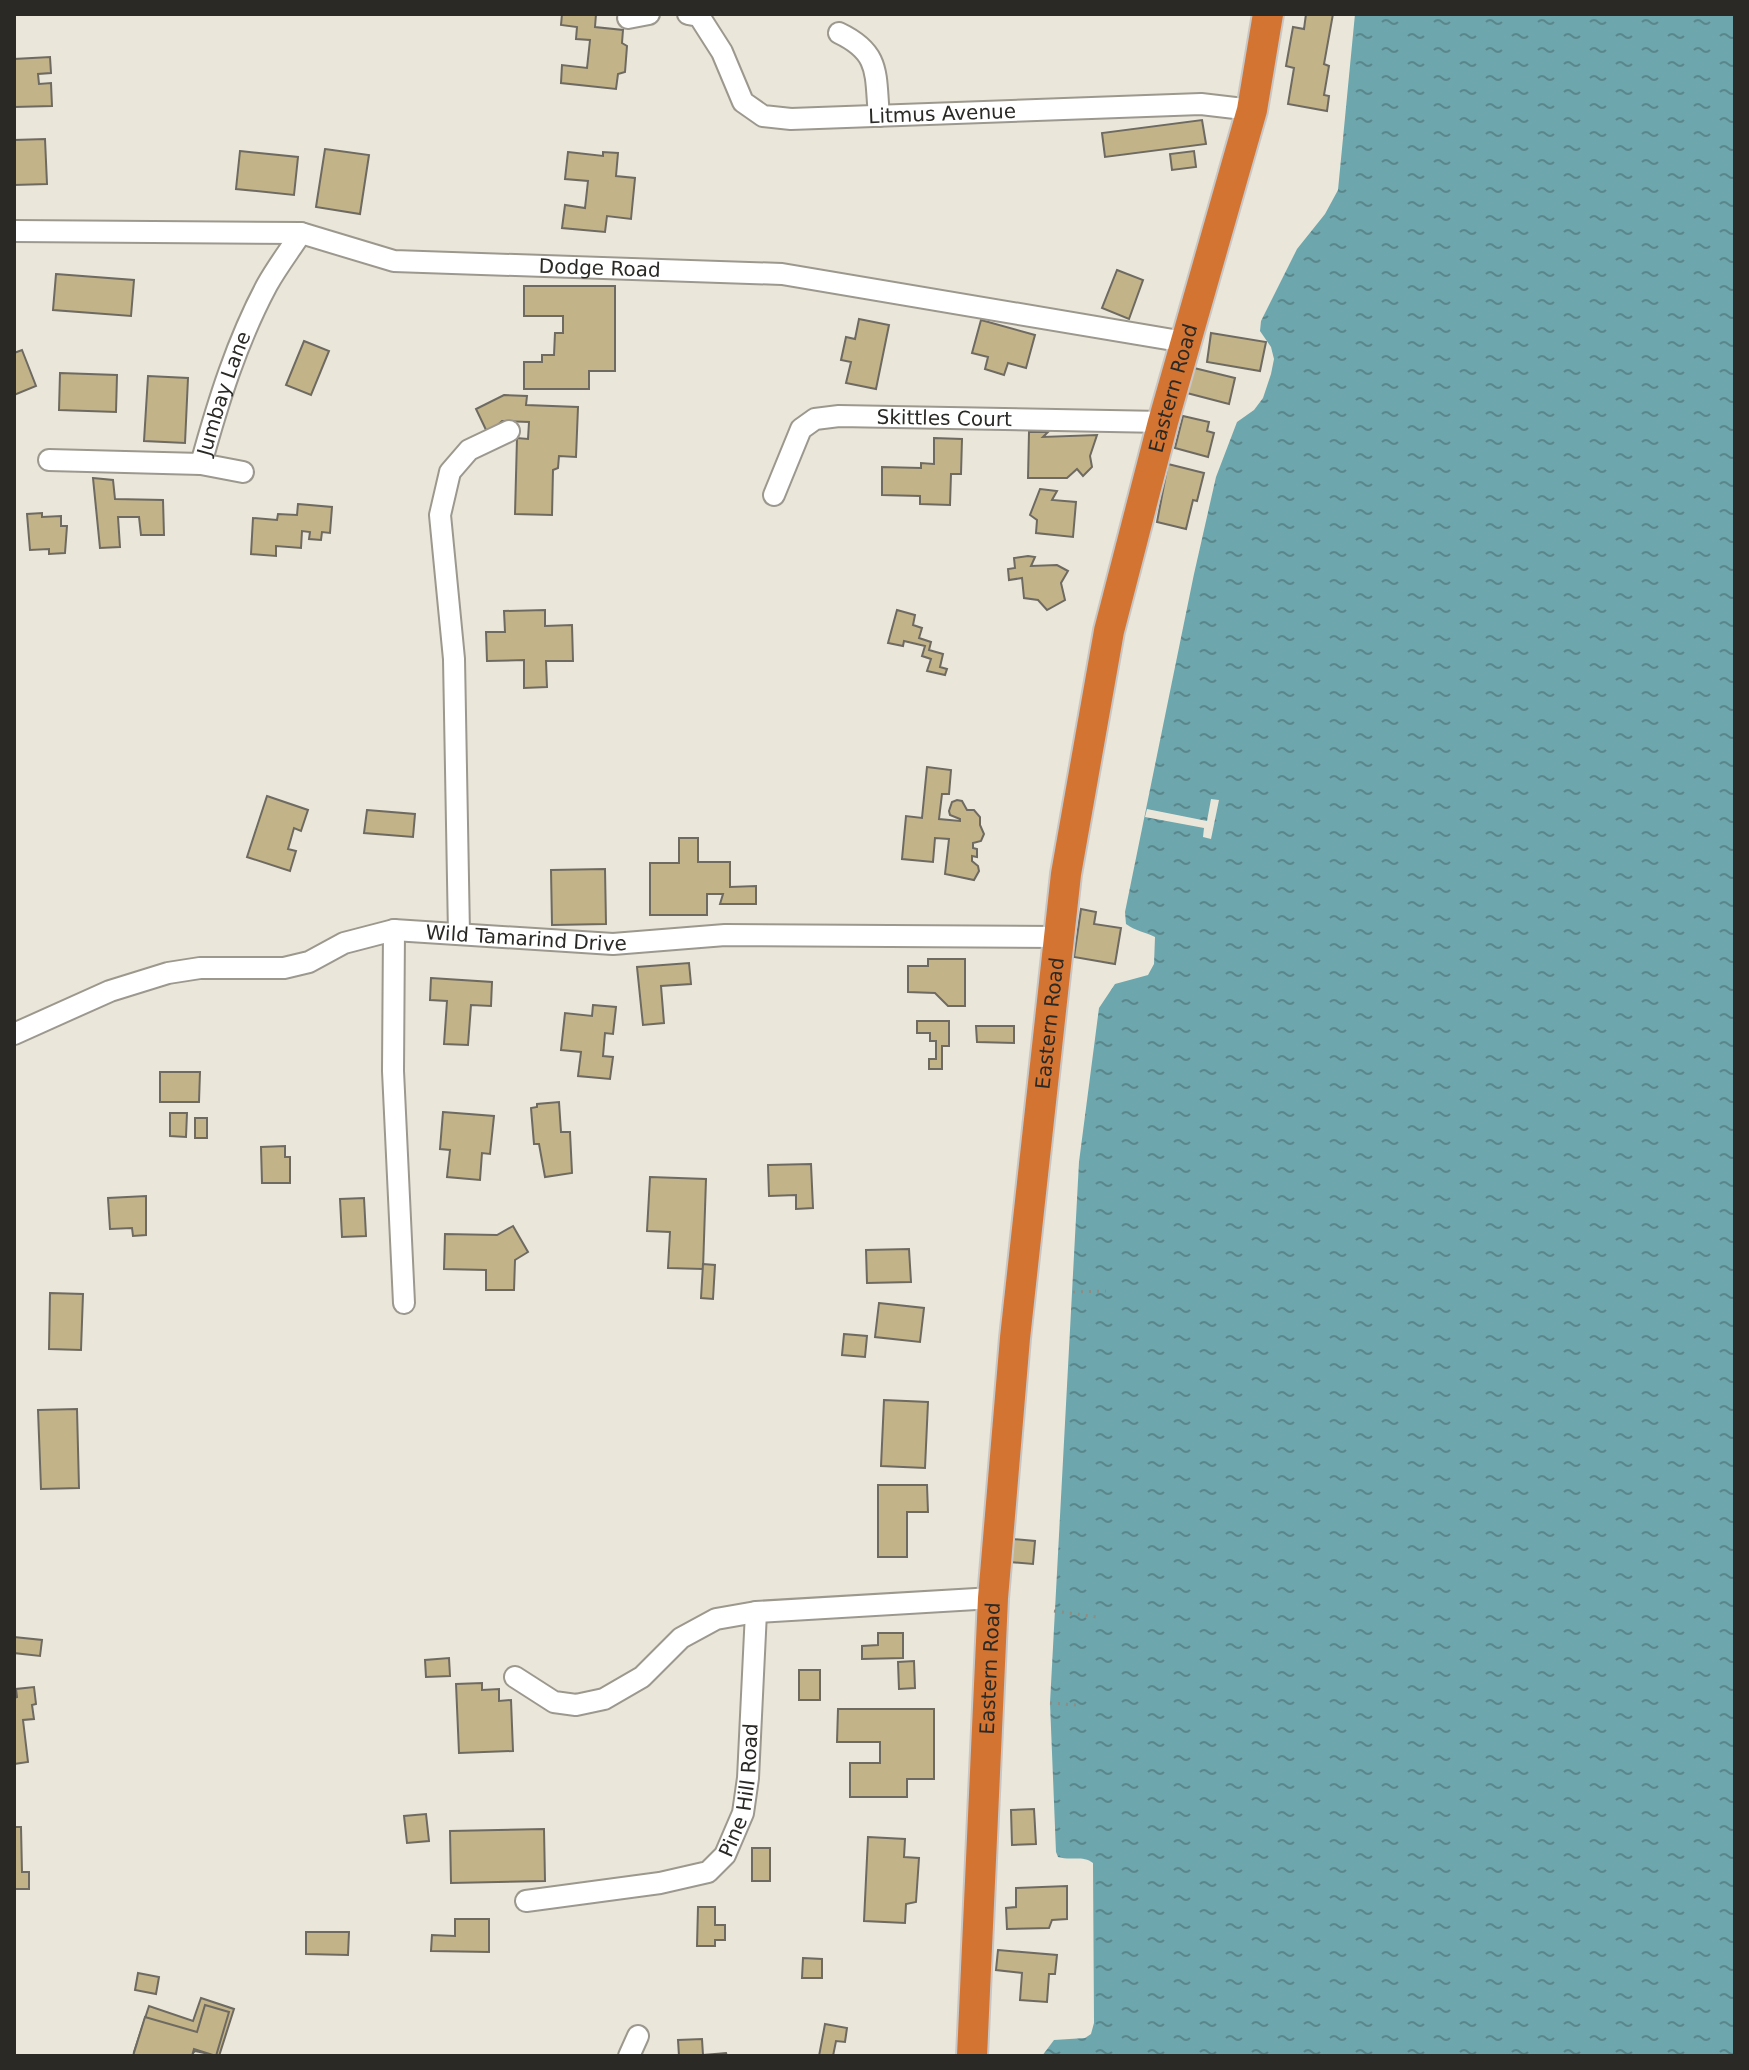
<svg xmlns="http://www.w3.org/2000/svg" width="1749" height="2070" font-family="'DejaVu Sans',sans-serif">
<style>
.water{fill:url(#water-ripples)}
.pier{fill:#eae6da}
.building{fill:#c2b388;stroke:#6e6a61;stroke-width:2}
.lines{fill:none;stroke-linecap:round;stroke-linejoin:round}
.minor-casing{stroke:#9c988e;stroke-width:24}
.highway-casing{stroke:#c8c7c6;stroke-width:34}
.path{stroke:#8f8c84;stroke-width:3;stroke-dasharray:2 6;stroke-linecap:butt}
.minor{stroke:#fff;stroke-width:20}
.highway{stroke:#d37432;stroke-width:30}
.labels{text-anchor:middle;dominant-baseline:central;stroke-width:8;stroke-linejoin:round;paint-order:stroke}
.street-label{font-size:20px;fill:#2a2925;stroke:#f7f3e7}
</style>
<defs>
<pattern id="water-ripples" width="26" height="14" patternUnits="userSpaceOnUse" patternTransform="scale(2)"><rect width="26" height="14" fill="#6da6ac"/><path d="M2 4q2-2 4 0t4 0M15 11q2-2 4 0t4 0" fill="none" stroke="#5a878c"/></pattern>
</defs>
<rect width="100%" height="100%" fill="#eae6da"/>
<!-- water -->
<path class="water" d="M1355 14H1735V2056H1042L1054 2040 1085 2038 1091 2034 1094 2023 1093 1863C1083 1855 1070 1861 1058 1857L1056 1852 1050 1703 1079 1162 1099 1008 1115 984 1148 975 1154 964 1155 937C1145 932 1135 931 1126 924L1125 912 1194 574 1216 477 1237 422 1254 410 1263 398 1271 374 1274 359 1271 347 1260 331 1261 321 1297 249 1325 214 1338 190Z"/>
<!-- pier -->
<polygon class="pier" points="1211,799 1219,800 1211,839 1203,837 1204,828 1145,817 1147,809 1207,821"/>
<!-- building -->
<g class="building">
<polygon points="562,14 596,14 595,27 623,30 622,43 627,46 625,72 618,74 616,89 561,83 562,65 587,68 590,40 576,39 577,27 561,25"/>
<polygon points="1306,14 1333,14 1324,64 1329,66 1324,95 1329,96 1327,111 1288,104 1294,68 1286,66 1293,27 1304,29"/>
<polygon points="50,57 51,73 38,74 39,84 51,83 52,106 14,107 14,59"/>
<polygon points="1202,120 1206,144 1105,157 1102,133"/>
<polygon points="45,139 47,184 14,185 14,140"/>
<polygon points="325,149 369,155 360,214 316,207"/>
<polygon points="240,151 298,157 294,195 236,189"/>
<polygon points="1194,151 1196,167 1172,170 1170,154"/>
<polygon points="568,152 603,156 603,152 618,153 616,176 635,178 631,219 607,216 605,232 562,228 565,205 585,208 588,181 565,179"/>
<polygon points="1117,270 1143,280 1129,319 1102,308"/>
<polygon points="56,274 134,280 131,316 53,310"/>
<polygon points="524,286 615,286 615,371 589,371 589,389 524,389 524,362 542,362 542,355 554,355 555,333 563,333 563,316 524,316"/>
<polygon points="859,319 889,325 876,389 846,383 851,362 841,360 846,337 855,339"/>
<polygon points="981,320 1035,335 1026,368 1008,363 1004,375 985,369 988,357 972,353"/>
<polygon points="1211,333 1266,342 1260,371 1207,362"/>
<polygon points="304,341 329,351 311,395 286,385"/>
<polygon points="22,350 36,386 14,395 14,353"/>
<polygon points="1190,367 1235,378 1229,404 1183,392"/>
<polygon points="60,373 117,375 116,412 59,410"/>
<polygon points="148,376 188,378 185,443 144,441"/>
<polygon points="504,395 527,396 526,405 578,407 576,457 559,456 558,468 553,470 552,515 515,514 517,438 528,439 529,422 502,421 488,434 476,409"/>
<polygon points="1183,416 1209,422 1207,431 1214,433 1208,457 1175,448"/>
<polygon points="1029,432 1048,432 1043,437 1097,435 1090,456 1092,467 1083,476 1077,469 1067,478 1028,478"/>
<polygon points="934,438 962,439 961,474 951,474 950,505 920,504 920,496 882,495 882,467 921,468 921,463 934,464"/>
<polygon points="1168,464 1204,473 1197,501 1193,500 1186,529 1157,522"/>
<polygon points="93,478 113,480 115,499 163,500 164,535 141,535 139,517 118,517 120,547 100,548"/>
<polygon points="1040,489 1057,491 1052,500 1076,502 1073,537 1036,533 1037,520 1030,515"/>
<polygon points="298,504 332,507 330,533 322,532 321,540 309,539 310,532 302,531 301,548 276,546 276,556 251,554 253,518 277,520 278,514 297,515"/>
<polygon points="42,513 42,517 61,516 61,526 67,526 65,553 49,554 49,549 30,550 27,514"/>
<polygon points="1028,556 1035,557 1031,566 1057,565 1068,571 1061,583 1065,600 1047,610 1038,600 1024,598 1022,578 1009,580 1008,569 1015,568 1014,558"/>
<polygon points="545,610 545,626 572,625 573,661 546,661 547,687 524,688 524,660 487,661 486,632 505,632 504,611"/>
<polygon points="897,610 915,615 913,625 922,628 919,638 931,642 929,650 943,654 940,667 947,669 945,675 927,671 931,659 922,656 925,646 904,641 903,646 888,643"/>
<polygon points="927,767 951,770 949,794 942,794 939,819 960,821 960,819 950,815 949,811 952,802 957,800 962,801 967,810 974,810 980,817 980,825 984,834 981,841 973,843 973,848 977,849 977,857 972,856 972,861 978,866 979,871 974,880 945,874 949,839 935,838 933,862 902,859 906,816 922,818"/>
<polygon points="267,796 308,810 301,831 294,828 288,849 296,851 290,871 247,857"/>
<polygon points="367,810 415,814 413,837 364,833"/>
<polygon points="679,838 698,838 698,862 730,862 730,887 756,886 756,904 720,904 723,894 707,894 707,915 650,915 650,863 679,863"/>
<polygon points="605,869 606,924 552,925 551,870"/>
<polygon points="1081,909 1096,912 1094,924 1121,928 1115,964 1074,957"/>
<polygon points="928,959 965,959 965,1006 948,1006 935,993 908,992 908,966 928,966"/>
<polygon points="689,963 691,984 661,986 664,1023 643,1025 637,967"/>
<polygon points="431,978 492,982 491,1006 471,1005 468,1045 444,1044 447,1001 430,1000"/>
<polygon points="593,1005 616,1007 613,1034 605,1033 603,1056 613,1057 610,1079 578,1076 581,1052 561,1050 565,1013 592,1016"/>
<polygon points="917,1021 949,1021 949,1046 942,1046 942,1069 929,1069 929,1059 936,1059 936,1041 930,1041 930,1033 917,1033"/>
<polygon points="976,1026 1014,1026 1014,1043 977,1042"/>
<polygon points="160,1072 200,1072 199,1102 160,1102"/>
<polygon points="559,1102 561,1132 570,1132 572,1173 545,1177 539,1144 534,1144 531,1108 537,1107 537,1104"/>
<polygon points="443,1112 494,1116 490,1154 482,1153 480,1180 447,1177 450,1150 440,1149"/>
<polygon points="170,1113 187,1113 186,1137 170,1136"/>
<rect x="195" y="1118" width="12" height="20"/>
<polygon points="285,1146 285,1157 290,1157 290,1183 262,1183 261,1147"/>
<polygon points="811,1164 813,1208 796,1209 796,1195 769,1196 768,1165"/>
<polygon points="650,1177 706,1179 703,1269 668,1268 670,1232 647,1231"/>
<polygon points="146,1196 146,1235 133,1236 132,1228 110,1229 108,1198"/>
<polygon points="364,1198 366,1236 342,1237 340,1199"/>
<polygon points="513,1226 528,1252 515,1260 514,1290 486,1290 486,1270 444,1269 445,1234 497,1235"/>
<polygon points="909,1249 911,1282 867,1283 866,1250"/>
<polygon points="703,1264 715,1265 713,1299 701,1298"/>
<polygon points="50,1293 83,1294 81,1350 49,1349"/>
<polygon points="879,1303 924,1308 920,1342 875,1337"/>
<polygon points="844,1334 867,1336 865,1357 842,1355"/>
<polygon points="884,1400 928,1402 925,1468 881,1466"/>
<polygon points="77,1409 79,1488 41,1489 38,1410"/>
<polygon points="878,1485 927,1485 928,1512 907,1512 907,1557 878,1557"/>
<polygon points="1012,1539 1035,1541 1033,1564 1010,1562"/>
<polygon points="878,1633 903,1633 903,1658 862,1659 862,1646 878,1645"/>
<polygon points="14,1637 42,1640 40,1656 14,1653"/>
<polygon points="449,1658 450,1676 426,1677 425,1660"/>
<polygon points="914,1661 915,1688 899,1689 898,1662"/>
<rect x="799" y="1670" width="21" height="30"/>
<polygon points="482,1683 482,1690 499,1689 499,1701 511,1700 513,1751 459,1753 456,1684"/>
<polygon points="34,1687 36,1704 32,1705 34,1719 23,1720 28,1762 14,1764 14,1698 17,1697 16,1689"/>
<polygon points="838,1709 934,1709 934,1779 907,1779 907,1797 850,1797 850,1763 880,1763 880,1742 837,1742"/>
<polygon points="1034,1809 1036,1844 1012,1845 1011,1810"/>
<polygon points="426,1814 429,1841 407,1843 404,1816"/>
<polygon points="14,1827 21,1827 22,1872 29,1872 29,1889 14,1889"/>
<polygon points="544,1829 545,1881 451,1883 450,1831"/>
<polygon points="868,1837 905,1839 904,1857 919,1858 916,1902 906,1904 905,1923 864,1921"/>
<rect x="752" y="1848" width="18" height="33"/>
<polygon points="1067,1886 1067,1919 1052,1920 1049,1928 1007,1929 1006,1908 1016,1907 1016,1888"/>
<polygon points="698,1907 715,1907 715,1925 725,1925 725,1940 715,1940 715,1946 697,1946"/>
<polygon points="455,1919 489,1919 489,1952 431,1951 432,1935 455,1936"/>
<polygon points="306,1932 349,1932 348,1955 306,1954"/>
<polygon points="998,1950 1057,1955 1055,1974 1049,1974 1047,2002 1020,2000 1022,1973 996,1970"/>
<polygon points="803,1958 822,1959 822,1978 802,1978"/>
<polygon points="138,1973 159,1977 156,1994 135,1990"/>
<polygon points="201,1998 234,2009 219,2056 195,2051 190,2056 147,2056 134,2052 149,2006 193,2021"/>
<polygon points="205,2005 229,2012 216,2056 194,2049 192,2056 133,2056 145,2017 197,2032"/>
<polygon points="825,2024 847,2028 845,2042 836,2041 833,2056 819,2056"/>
<polygon points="702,2039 703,2055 726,2053 727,2056 679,2056 678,2040"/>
</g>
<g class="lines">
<defs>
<g id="minor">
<path id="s1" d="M688 14 699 16 722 52 743 102 763 116 791 119 1201 104 1252 110"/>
<polyline points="628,18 649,14"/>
<path d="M839 33C881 53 875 74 879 116"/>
<path id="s2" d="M14 231 301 233 394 261 782 274 1185 342"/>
<path id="s3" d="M49 460 201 464C218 402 237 341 267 285 277 267 290 250 301 233"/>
<polyline points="201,464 243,472"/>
<path id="s4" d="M774 495 801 429 815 419 839 416 1163 422"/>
<polyline points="394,930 393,1071 404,1303"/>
<polyline points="459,934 454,659 440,515 450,472 469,450 509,431"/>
<path id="s5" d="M14 1034 110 991 168 973 200 968H284L309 962 344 943 394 930 613 944 725 935 1058 937"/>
<polyline points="515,1677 554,1702 576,1705 604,1699 642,1677 681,1638 716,1619 756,1612 993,1598"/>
<path id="s6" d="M526 1901 660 1883 708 1872 725 1855 743 1813 748 1778 756 1612"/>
<polyline points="629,2056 638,2036"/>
</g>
<g id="highway">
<path id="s7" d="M972 2056 993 1598 1015 1338 1066 874 1109 631 1163 422 1252 110 1268 14"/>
</g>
</defs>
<!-- minor casing -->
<use href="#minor" class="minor-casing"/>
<!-- highway casing -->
<use href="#highway" class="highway-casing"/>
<!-- path -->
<g class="path">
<polyline points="1073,1292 1106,1291"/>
<polyline points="1054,1611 1097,1617"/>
<polyline points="1050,1703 1076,1705"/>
</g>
<!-- minor -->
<use href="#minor" class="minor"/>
<!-- highway -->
<use href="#highway" class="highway"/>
</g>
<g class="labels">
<!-- street labels -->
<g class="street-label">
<text stroke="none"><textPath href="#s1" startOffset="312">Litmus Avenue</textPath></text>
<text stroke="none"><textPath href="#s2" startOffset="590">Dodge Road</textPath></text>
<text stroke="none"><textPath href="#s7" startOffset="1684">Eastern Road</textPath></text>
<text stroke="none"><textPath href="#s3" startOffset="226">Jumbay Lane</textPath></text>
<text stroke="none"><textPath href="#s4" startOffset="218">Skittles Court</textPath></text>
<text stroke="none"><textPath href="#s5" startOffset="532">Wild Tamarind Drive</textPath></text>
<text stroke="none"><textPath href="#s7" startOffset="1036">Eastern Road</textPath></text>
<text stroke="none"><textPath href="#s7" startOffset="388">Eastern Road</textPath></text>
<text stroke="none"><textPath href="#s6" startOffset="276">Pine Hill Road</textPath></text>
</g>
</g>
<!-- border -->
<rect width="1749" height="2070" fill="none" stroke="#2a2925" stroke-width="32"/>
</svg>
